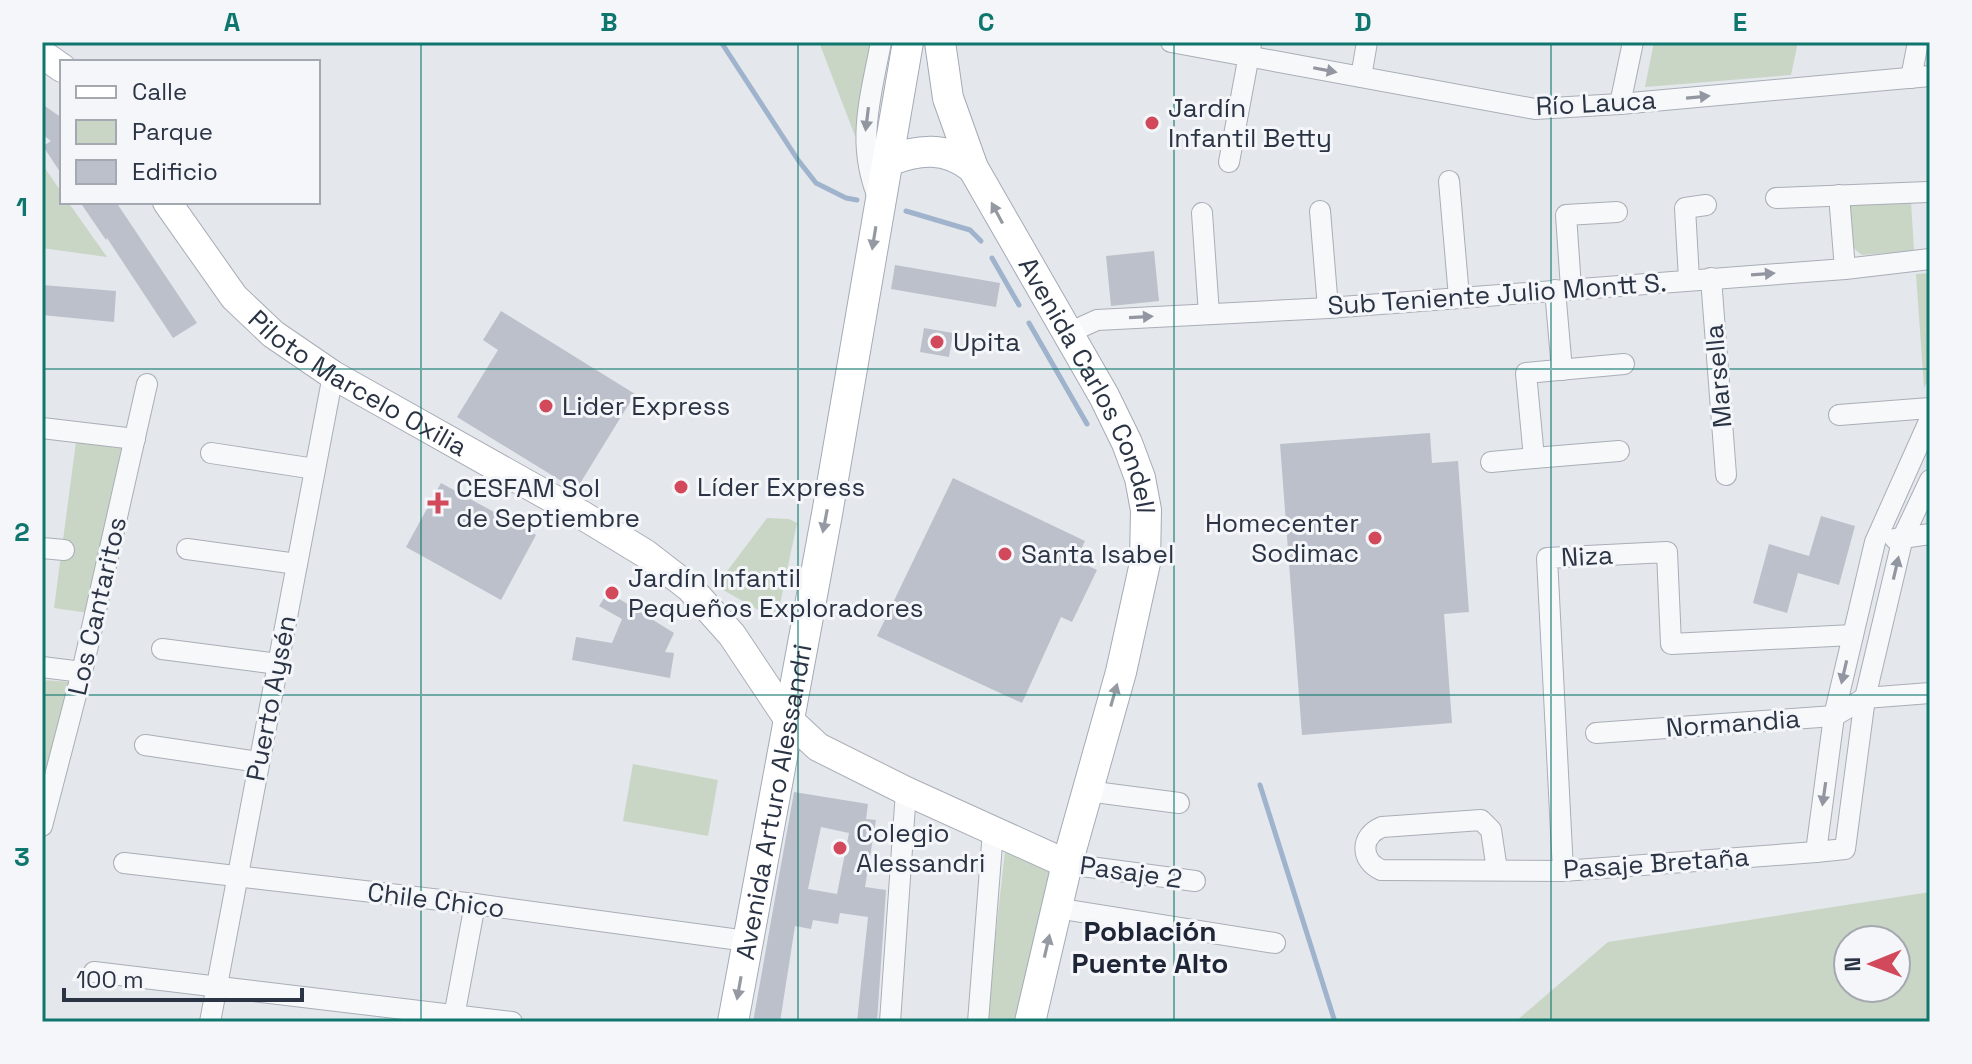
<svg xmlns="http://www.w3.org/2000/svg" width="1972" height="1064" font-family="'Space Grotesk',sans-serif">
<style>
.green{fill:#c9d6c5;fill-rule:evenodd}
.lines{fill:none;stroke-linecap:round;stroke-linejoin:round}
.stream{stroke:#9fb4cc;stroke-width:5}
.building{fill:#bbc0ca;fill-rule:evenodd}
.street-casing{stroke:#a9aeb7;stroke-width:22}
.secondary-casing{stroke:#a9aeb7;stroke-width:30}
.primary-casing{stroke:#a3abb8;stroke-width:32}
.street{stroke:#f7f8fa;stroke-width:20}
.secondary{stroke:#fff;stroke-width:28}
.primary{stroke:#fff;stroke-width:30}
.oneway{fill:#9196a0}
.oneway2{fill:#959aa2}
.grid{fill:none;stroke:#0f766e;stroke-width:2;stroke-opacity:0.55}
.poi-dot{fill:#d1495b;stroke:#f4f6f9;stroke-width:3}
.labels{text-anchor:middle;dominant-baseline:central;stroke-width:6;stroke-linejoin:round;paint-order:stroke}
.street-label{font-size:26px;fill:#2b3445;stroke:#f4f6f9}
.poi-label{font-size:26px;fill:#2b3445;stroke:#f4f6f9;text-anchor:start}
.neighbourhood-label{font-size:28px;font-weight:bold;fill:#1d2536;stroke:#f4f6f9}
.neatline{fill:none;stroke:#0f766e;stroke-width:3}
.grid-label{font-size:26px;text-anchor:middle;font-weight:bold;fill:#0f766e}
</style>
<rect width="100%" height="100%" fill="#e4e7ec"/>
<!-- green -->
<g class="green">
<polygon points="819,42 873,42 855,136"/>
<polygon points="1654,42 1798,42 1791,75 1645,87"/>
<polygon points="42,164 62,193 62,202 68,202 107,257 42,248"/>
<polygon points="1911,201 1914,251 1862,255 1849,244 1848,205"/>
<polygon points="1930,273 1930,376 1924,388 1916,274"/>
<polygon points="76,442 126,449 89,613 54,608"/>
<polygon points="767,518 789,519 797,523 778,614 769,616 716,586"/>
<polygon points="42,680 71,682 42,798"/>
<polygon points="633,764 718,780 708,836 623,821"/>
<polygon points="1005,851 1058,873 1021,1022 986,1022"/>
<path d="M1930 892V1022H1515L1608 942ZM1848 940H1896V988H1848Z"/>
</g>
<g class="lines">
<!-- stream -->
<g class="stream">
<polyline points="721,42 798,160 816,183 846,198 857,200"/>
<polyline points="906,211 970,230 981,241"/>
<polyline points="992,258 1019,305"/>
<polyline points="1029,323 1087,424"/>
<polyline points="1260,785 1335,1022"/>
</g>
</g>
<!-- building -->
<g class="building">
<polygon points="42,104 62,118 62,175 43,146 51,141 42,134"/>
<polygon points="80,202 116,202 197,323 173,338 107,238 106,240"/>
<polygon points="1154,251 1159,301 1111,306 1106,256"/>
<polygon points="895,265 1000,283 996,307 891,289"/>
<polygon points="42,285 116,291 114,322 42,315"/>
<polygon points="501,311 635,394 576,490 457,417 498,350 483,340"/>
<polygon points="924,328 953,333 949,357 920,352"/>
<polygon points="1430,433 1432,463 1458,461 1469,612 1444,614 1452,723 1302,735 1280,444"/>
<polygon points="953,478 1085,541 1076,560 1097,570 1072,622 1061,617 1022,703 877,636"/>
<polygon points="441,483 536,535 501,600 406,547"/>
<polygon points="1821,516 1855,526 1839,585 1798,573 1787,613 1753,603 1769,544 1809,556"/>
<polygon points="608,592 674,633 665,652 674,653 670,678 572,660 576,637 612,643 622,619 599,606"/>
<path d="M794 792 868 804 866 819 876 820 865 887 886 890 877 1022H857L868 917 840 913 838 924 813 920 811 929 795 926 780 1022H753ZM821 827 849 833 837 894 808 889Z"/>
</g>
<g class="lines">
<defs>
<g id="street">
<polyline points="1171,42 1535,109 1620,104 1930,76"/>
<polyline points="1361,77 1367,42"/>
<polyline points="1911,78 1918,42"/>
<polyline points="1620,104 1633,42"/>
<polyline points="1229,162 1251,44"/>
<polyline points="1449,181 1459,297"/>
<polyline points="1839,195 1845,269"/>
<polyline points="1776,198 1928,192"/>
<path d="M880 202C855 145 870 100 881 42"/>
<polyline points="1320,211 1328,308"/>
<polyline points="1202,213 1209,314"/>
<polyline points="1711,278 1726,475"/>
<polyline points="1689,279 1685,208 1706,205"/>
<polyline points="1571,288 1566,215 1617,212"/>
<polyline points="1555,290 1562,370"/>
<polyline points="1066,334 1097,320 1328,308 1845,269 1930,259"/>
<polyline points="1839,415 1930,408"/>
<polyline points="1930,419 1875,542 1834,716 1816,852 1845,849 1865,698 1903,537 1930,480"/>
<polyline points="42,428 135,439"/>
<polyline points="1619,451 1534,458 1526,373 1624,364"/>
<polyline points="211,453 315,469"/>
<polyline points="1491,462 1534,458"/>
<polyline points="1895,539 1930,534"/>
<polyline points="42,548 64,550"/>
<polyline points="187,549 297,564"/>
<polyline points="162,649 278,664"/>
<polyline points="42,667 82,672"/>
<polyline points="1596,733 1834,716 1865,698 1930,693"/>
<polyline points="145,745 259,762"/>
<polyline points="1087,791 1179,803"/>
<polyline points="42,826 82,672 147,384"/>
<polyline points="124,863 475,904 747,941"/>
<polyline points="1067,864 1195,881"/>
<path d="M1497 870 1491 830 1481 820 1382 827C1360 836 1360 860 1381 870L1563 871 1816 852"/>
<polyline points="1563,871 1547,558 1667,552 1671,644 1853,635"/>
<polyline points="1056,908 1275,943"/>
<polyline points="94,972 512,1022"/>
<polyline points="210,1022 333,375"/>
<polyline points="453,1022 475,904"/>
<polyline points="890,1022 906,791"/>
<polyline points="978,1022 993,831"/>
</g>
<g id="secondary">
<polyline points="42,54 62,68"/>
<path id="s1" d="M167 202 234 297 273 334 333 375 582 515 646 554 690 588 732 635 788 719 818 747 906 791 1067 864"/>
</g>
<g id="primary">
<path id="s2" d="M940 42 948 98 973 168 1104 396 1127 443 1140 478 1146 510 1145 563 1121 672 1067 864 1030 1022"/>
<path d="M888 161C919 149 946 146 973 168"/>
<path id="s3" d="M733 1022 827 514 908 42"/>
</g>
</defs>
<!-- street casing -->
<use href="#street" class="street-casing"/>
<!-- secondary casing -->
<use href="#secondary" class="secondary-casing"/>
<!-- primary casing -->
<use href="#primary" class="primary-casing"/>
<!-- street -->
<use href="#street" class="street"/>
<!-- secondary -->
<use href="#secondary" class="secondary"/>
<!-- primary -->
<use href="#primary" class="primary"/>
</g>
<!-- one-way arrows -->
<defs><path id="oneway-solid" d="M-6-.8H1V-3.2L6.5 0L1 3.2V.8H-6Z" transform="scale(2)"/></defs>
<g class="oneway">
<use href="#oneway-solid" transform="translate(1325 70) rotate(11)"/>
<use href="#oneway-solid" transform="translate(1698 97) rotate(-5)"/>
<use href="#oneway-solid" transform="translate(867 119) rotate(97)"/>
<use href="#oneway-solid" transform="translate(1763 274) rotate(-4)"/>
<use href="#oneway-solid" transform="translate(1141 317) rotate(-3)"/>
<use href="#oneway-solid" transform="translate(1896 568) rotate(-77)"/>
<use href="#oneway-solid" transform="translate(1844 672) rotate(103)"/>
<use href="#oneway-solid" transform="translate(1824 794) rotate(98)"/>
</g>
<g class="oneway2">
<use href="#oneway-solid" transform="translate(997 213) rotate(-118)"/>
<use href="#oneway-solid" transform="translate(874 238) rotate(99)"/>
<use href="#oneway-solid" transform="translate(825 521) rotate(101)"/>
<use href="#oneway-solid" transform="translate(1114 695) rotate(-74)"/>
<use href="#oneway-solid" transform="translate(1047 946) rotate(-77)"/>
<use href="#oneway-solid" transform="translate(739 988) rotate(100)"/>
</g>
<!-- grid -->
<path class="grid" d="M421 42V1022M798 42V1022M1174 42V1022M1551 42V1022M42 369H1930M42 695H1930"/>
<!-- markers -->
<g class="poi-dot">
<circle cx="1152" cy="123" r="8"/>
<circle cx="937" cy="342" r="8"/>
<circle cx="546" cy="406" r="8"/>
<circle cx="681" cy="487" r="8"/>
<path d="M434 491h8v8h8v8h-8v8h-8v-8h-8v-8h8z"/>
<circle cx="1375" cy="538" r="8"/>
<circle cx="1005" cy="554" r="8"/>
<circle cx="612" cy="593" r="8"/>
<circle cx="840" cy="848" r="8"/>
</g>
<g class="labels">
<!-- street labels -->
<g class="street-label">
<text transform="translate(1596 103) rotate(-3)">Río Lauca</text>
<text transform="translate(1497 294) rotate(-4)">Sub Teniente Julio Montt S.</text>
<text transform="translate(1718 376) rotate(-95)">Marsella</text>
<text stroke="none"><textPath href="#s1" startOffset="268">Piloto Marcelo Oxilia</textPath></text>
<text stroke="none"><textPath href="#s2" startOffset="378">Avenida Carlos Condell</textPath></text>
<text transform="translate(1587 556) rotate(-3)">Niza</text>
<text transform="translate(97 606) rotate(-77)">Los Cantaritos</text>
<text transform="translate(271 698) rotate(-79)">Puerto Aysén</text>
<text transform="translate(1733 723) rotate(-4)">Normandia</text>
<text stroke="none"><textPath href="#s3" startOffset="224">Avenida Arturo Alessandri</textPath></text>
<text transform="translate(1656 863) rotate(-4)">Pasaje Bretaña</text>
<text transform="translate(1131 872) rotate(8)">Pasaje 2</text>
<text transform="translate(436 900) rotate(7)">Chile Chico</text>
</g>
<!-- poi labels -->
<g class="poi-label">
<text x="1168" y="108">Jardín<tspan x="1168" dy="30">Infantil Betty</tspan></text>
<text x="953" y="342">Upita</text>
<text x="562" y="406">Lider Express</text>
<text x="697" y="487">Líder Express</text>
<text x="456" y="488">CESFAM Sol<tspan x="456" dy="30">de Septiembre</tspan></text>
<text x="1359" y="523" text-anchor="end">Homecenter<tspan x="1359" dy="30">Sodimac</tspan></text>
<text x="1021" y="554">Santa Isabel</text>
<text x="628" y="578">Jardín Infantil<tspan x="628" dy="30">Pequeños Exploradores</tspan></text>
<text x="856" y="833">Colegio<tspan x="856" dy="30">Alessandri</tspan></text>
</g>
<!-- neighbourhood labels -->
<g class="neighbourhood-label">
<text x="1150" y="931">Población<tspan x="1150" dy="32">Puente Alto</tspan></text>
</g>
</g>
<!-- border -->
<rect width="1972" height="1064" fill="none" stroke="#f4f6f9" stroke-width="88"/>
<!-- legend -->
<rect x="60" y="60" width="260" height="144" fill="#f4f6f9" stroke="#a4a8b1" stroke-width="2"/>
<rect x="76" y="86" width="40" height="12" fill="#ffffff" stroke="#a4a8b1" stroke-width="2"/>
<text x="132" y="100" font-size="24" fill="#2b3445">Calle</text>
<rect x="76" y="120" width="40" height="24" fill="#c9d6c5" stroke="#a4a8b1" stroke-width="2"/>
<text x="132" y="140" font-size="24" fill="#2b3445">Parque</text>
<rect x="76" y="160" width="40" height="24" fill="#bbc0ca" stroke="#a4a8b1" stroke-width="2"/>
<text x="132" y="180" font-size="24" fill="#2b3445">Edificio</text>
<!-- north arrow -->
<g transform="translate(1872 964) rotate(269)"><circle r="38" fill="#f4f6f9" stroke="#a4a8b1" stroke-width="2"/>
<path d="M0-6L14 30L0 20L-14 30Z" fill="#d1495b"/>
<text y="-12" font-size="22" font-weight="bold" text-anchor="middle" fill="#2b3445">N</text>
</g>
<!-- scale -->
<path d="M64 988v12h238v-12" fill="none" stroke="#2b3445" stroke-width="4"/>
<text x="76" y="988" font-size="24" fill="#2b3445" stroke="#f4f6f9" stroke-width="6" paint-order="stroke">100 m</text>
<rect x="44" y="44" width="1884" height="976" class="neatline"/>
<g class="grid-label">
<text x="232" y="31">A</text>
<text x="609" y="31">B</text>
<text x="986" y="31">C</text>
<text x="1363" y="31">D</text>
<text x="1740" y="31">E</text>
<text x="22" y="216">1</text>
<text x="22" y="541">2</text>
<text x="22" y="866">3</text>
</g>
</svg>
